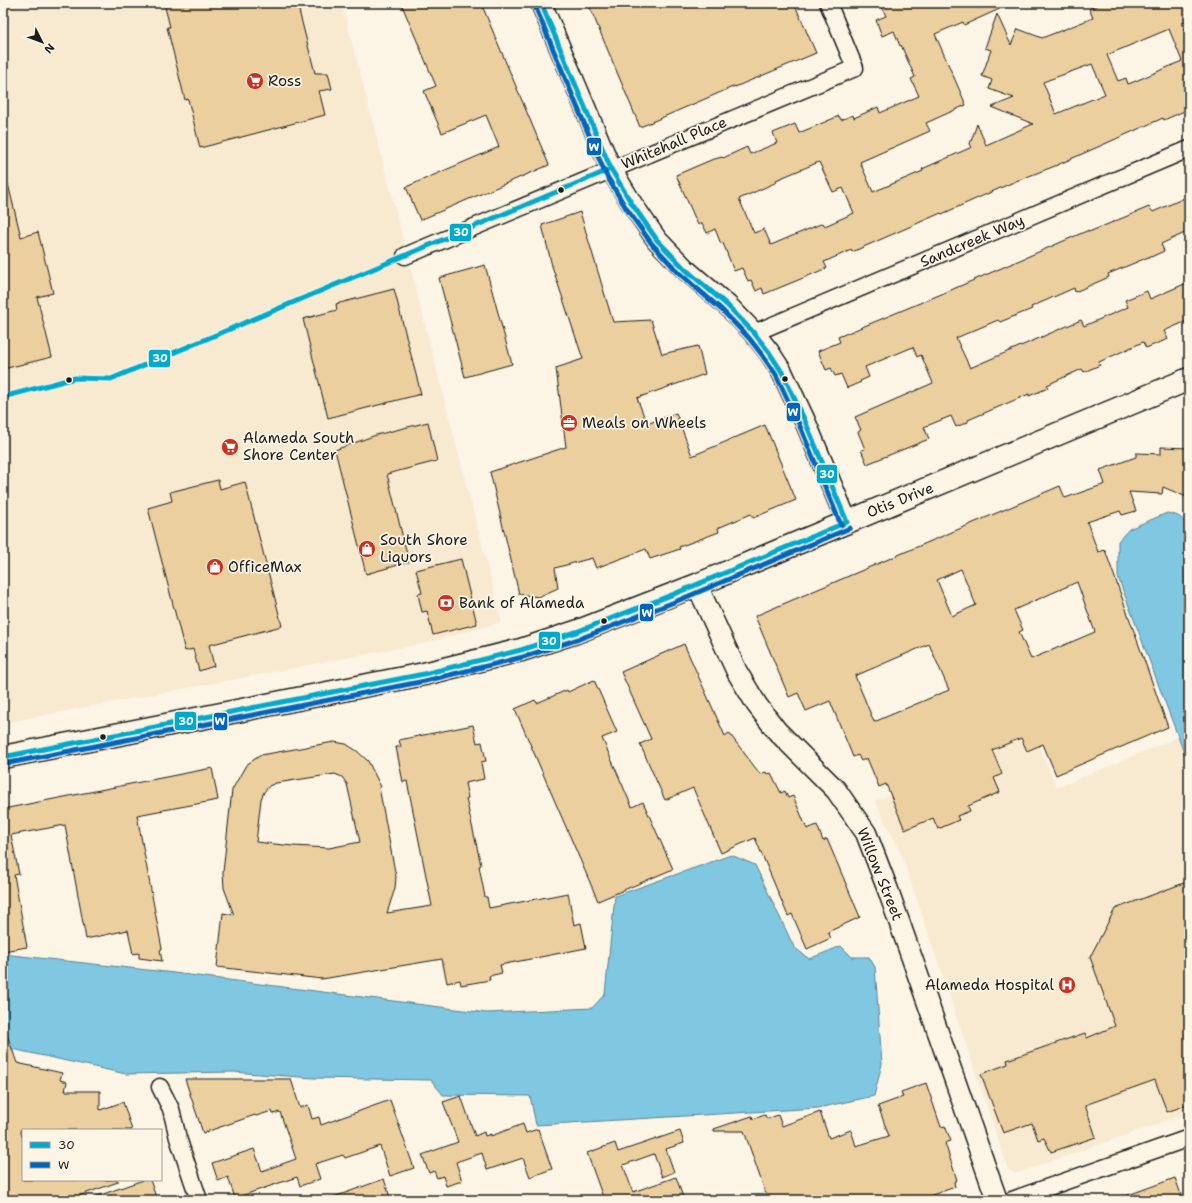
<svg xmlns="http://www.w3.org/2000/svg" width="1192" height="1203" font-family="'Shantell Sans',sans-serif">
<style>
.built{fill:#f7ead0}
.water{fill:#80c7e1;stroke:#588392}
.building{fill:#eccf9f;stroke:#1c1c1c;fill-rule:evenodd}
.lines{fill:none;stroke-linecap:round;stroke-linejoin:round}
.minor-casing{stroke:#1c1c1c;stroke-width:19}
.tertiary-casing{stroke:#1c1c1c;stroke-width:23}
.secondary-casing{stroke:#1c1c1c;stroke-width:25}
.minor{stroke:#fcf5e5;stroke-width:16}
.tertiary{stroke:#fcf5e5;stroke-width:20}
.secondary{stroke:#fcf5e5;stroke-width:22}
.bus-1-casing{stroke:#fcf5e5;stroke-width:8}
.bus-2-casing{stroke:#fcf5e5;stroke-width:8}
.bus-1{stroke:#00a9ce;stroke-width:5}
.bus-2{stroke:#0065bd;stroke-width:5}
.bus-dot{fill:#1c1c1c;stroke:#fcf5e5;stroke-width:1.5}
.labels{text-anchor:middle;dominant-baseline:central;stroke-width:3.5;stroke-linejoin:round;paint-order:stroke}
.poi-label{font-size:15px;fill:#1c1c1c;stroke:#fcf5e5;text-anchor:start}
.street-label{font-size:15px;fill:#1c1c1c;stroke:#fcf5e5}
.line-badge{stroke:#fcf5e5;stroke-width:1.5}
.badge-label{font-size:11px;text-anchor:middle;font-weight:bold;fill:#fff}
</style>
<rect width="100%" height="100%" fill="#fcf5e5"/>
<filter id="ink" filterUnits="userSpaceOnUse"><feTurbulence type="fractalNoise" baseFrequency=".025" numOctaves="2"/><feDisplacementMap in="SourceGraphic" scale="8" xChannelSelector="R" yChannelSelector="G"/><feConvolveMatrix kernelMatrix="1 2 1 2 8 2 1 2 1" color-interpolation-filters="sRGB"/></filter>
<g filter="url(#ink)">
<!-- built -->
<g class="built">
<polygon points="3,3 342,3 502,622 426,643 3,723"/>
<polygon points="1033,733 1057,788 1178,737 1189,766 1189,1113 1015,1174 1008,1169 902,856 875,801"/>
</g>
<!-- water -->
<g class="water">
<path d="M1167 513C1179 515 1184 518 1189 529V766L1118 577V541L1129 529Z"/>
<polygon points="731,855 755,865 794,947 809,959 841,946 852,957 869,957 875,967 882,1064 874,1096 818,1108 536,1125 530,1096 443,1095 431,1080 314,1078 233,1072 126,1074 3,1047 3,954 166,972 487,1013 592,1008 605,994 615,896"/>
</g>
<!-- building -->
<g class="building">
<polygon points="164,3 297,3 315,73 328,73 332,89 319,91 325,115 200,148 188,99 185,100 167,27 170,27"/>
<polygon points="401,3 481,3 549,165 420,220 406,187 499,147 486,115 442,133 424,91 436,86"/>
<polygon points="588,3 794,3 816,53 735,87 735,86 640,127"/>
<path d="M880 3H1013L964 25 963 22 935 34 966 105 926 123 930 131 860 162 873 192 923 171 922 169 972 147 970 144 977 124 986 145 1033 124 992 107 1014 98 989 89 992 80 982 76 991 50 985 48 997 14 1011 45 1018 29 1042 38 1093 18 1089 9 1103 3H1189V20L1182 23 1189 39V109L1164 120 1163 118 1055 166 1016 181 942 214 941 213 852 252 851 250 824 262 827 268 791 283 764 294 762 288 756 291 751 280 748 281 742 268 734 271 723 243 721 244 715 229 707 233 702 223 698 225 676 175 711 160 722 157 723 158 747 147 750 154 777 143 773 133 795 124 799 133 839 116 841 120 853 115 854 118 878 107 880 113 919 96 911 79 915 77 901 45 900 46 894 31 882 36 876 20 886 16ZM1169 29 1182 61 1131 83 1128 84 1126 78 1118 81 1107 55ZM1092 64 1105 94 1056 114 1043 82ZM819 162 833 192 843 188 854 213 825 226 823 223 771 245 764 229 754 233 739 199 777 182 776 180Z"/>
<polygon points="3,184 8,184 21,237 38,232 53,293 37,297 52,357 3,369"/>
<polygon points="1189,196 1189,231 1161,244 1164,251 1151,257 1151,256 1108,274 1109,277 1075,292 1074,288 1031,307 1032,309 1000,322 998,320 956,338 970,368 1081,320 1084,326 1128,307 1125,300 1147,291 1150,299 1189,282 1189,320 1164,331 1168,339 1146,348 1143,342 1099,362 1100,365 1084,372 1082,369 1047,385 1048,388 1029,396 1029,394 968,420 968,422 956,427 951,416 924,427 929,439 867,464 861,450 865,449 858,432 861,430 855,417 933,383 921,355 917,357 913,347 865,367 869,377 860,381 861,382 847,388 841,374 835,376 831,368 826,370 818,351 840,342 838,337 944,293 1089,230 1089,232 1149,207 1153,212"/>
<polygon points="580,212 613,322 651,320 662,354 698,346 705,374 637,398 647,424 676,413 692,456 765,425 796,500 753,518 751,514 718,528 719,532 679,547 680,549 650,559 646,549 596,568 592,558 555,568 558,588 538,597 519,594 490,472 566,447 556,368 583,359 552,266 542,225"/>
<polygon points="485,265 512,364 465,377 439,278"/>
<polygon points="394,289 421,394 328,418 303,319 337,310 336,304"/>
<polygon points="428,422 437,461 387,474 409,562 366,574 335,450 376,435"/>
<path d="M1161 447 1189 448V498L1163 487 1162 494 1129 492 1136 511 1122 515 1120 511 1087 522 1098 552 1105 550 1168 727 1056 775 1043 744 1027 751 1021 738 992 750 1002 774 994 778 1000 792 968 806 970 811 957 816 959 820 938 829 933 818 905 830 886 784 879 787 867 758 861 761 858 755 853 757 830 701 806 711 798 693 789 697 755 616 1060 486 1065 498 1105 484 1100 470 1136 457V453L1161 454ZM961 569 976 605 952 616 937 580ZM1077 582 1095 632 1031 659 1019 632 1023 630 1014 610ZM929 644 949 690 874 722 855 676Z"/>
<polygon points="218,480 220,489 245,482 282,626 209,645 214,666 199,671 193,649 185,651 148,508 172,501 170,492"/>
<polygon points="461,559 477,624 433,635 427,611 422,612 418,594 422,593 416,570"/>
<polygon points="684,644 725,736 729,733 760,774 766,772 767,774 771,773 781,793 785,791 788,798 793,796 807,829 817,825 823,841 827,839 860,917 828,932 831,938 807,949 792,914 788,916 755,838 721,853 693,788 665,800 640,744 651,739 621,672"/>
<polygon points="594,680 617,732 602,738 632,807 643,802 673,869 598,901 515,709 535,700 537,703 567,690 568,692"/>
<path d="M473 725 477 743 482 742 486 761 481 762 484 779 465 783 468 798 466 799 481 865 479 866 485 897H487L489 908 568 893 574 925 581 923 586 948 500 965 502 973 489 976 490 980 461 985 460 980 447 983 442 959 322 979 217 967 223 913 234 915 224 888 223 872 232 790 246 765 261 755 334 742 346 744 357 751 368 761 381 787H379L396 877 395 888 387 913 432 906 407 781 403 782 396 747H401L399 740ZM335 774 342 777 347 784 360 842 329 848 293 846 256 842 261 799 264 792 269 786 276 783Z"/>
<polygon points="212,768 218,800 137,815 162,949 160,950 162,961 139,958 139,953 133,954 128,930 86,939 65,825 11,835 19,874 14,875 27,947 3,951 3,809"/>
<polygon points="1189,881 1189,1104 1167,1112 1155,1080 1085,1105 1096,1137 1051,1152 1044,1138 1038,1140 1032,1123 1003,1133 981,1074 1008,1064 1007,1060 1085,1033 1087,1038 1115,1026 1090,957 1115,909"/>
<polygon points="5,1029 17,1063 62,1073 60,1080 67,1082 65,1091 100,1091 100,1110 123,1102 132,1130 20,1130 23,1139 23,1180 118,1180 118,1182 67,1200 3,1200 3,1030"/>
<polygon points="185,1079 291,1079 300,1108 308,1105 312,1119 319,1117 321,1125 390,1100 414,1168 390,1176 380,1146 345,1158 343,1155 315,1164 320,1179 300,1186 297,1177 235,1198 228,1177 218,1181 212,1163 254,1149 262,1171 296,1159 280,1112 273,1114 272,1111 256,1116 255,1115 203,1133"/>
<polygon points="926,1083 941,1127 945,1126 951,1141 945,1143 957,1180 954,1182 955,1187 918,1200 768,1200 744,1131 714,1131 714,1129 752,1116 753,1119 765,1115 767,1119 778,1115 782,1126 820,1112 829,1138 851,1130 856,1146 889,1136 878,1106 903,1097 901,1092"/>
<polygon points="461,1096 475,1136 484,1132 485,1136 491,1134 491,1136 523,1124 526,1133 538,1129 552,1169 530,1177 523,1158 487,1170 482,1153 456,1162 462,1181 446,1186 443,1176 437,1178 434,1171 429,1173 422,1155 458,1142 443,1102"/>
<polygon points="680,1131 684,1143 666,1149 674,1172 662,1177 654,1154 623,1165 633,1192 676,1177 684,1200 604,1200 587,1153 615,1143 618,1152"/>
<polygon points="1175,1178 1183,1200 1120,1200 1120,1198"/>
<polygon points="384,1179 391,1200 331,1200 331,1198"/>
<polygon points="143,1180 150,1180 157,1200 92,1200 92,1198"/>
</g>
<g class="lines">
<defs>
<g id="minor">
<polyline points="405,256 855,68 828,3"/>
<polyline points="754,333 1189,149"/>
<polyline points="160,1087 171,1109 178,1138 199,1200"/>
<polyline points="1012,1200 1189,1138"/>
</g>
<g id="tertiary">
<polyline points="541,3 611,169 632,204 657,240 685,269 727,305 754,333 769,352 782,372 805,421 847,522"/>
<polyline points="697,585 737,672 757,705 777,731 836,790 866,833 888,890 997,1200"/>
</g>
<polyline id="secondary" points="3,757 424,674 521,650 576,632 697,585 1189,379"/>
</defs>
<!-- minor casing -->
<use href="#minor" class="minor-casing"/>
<!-- tertiary casing -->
<use href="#tertiary" class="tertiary-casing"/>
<!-- secondary casing -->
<use href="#secondary" class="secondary-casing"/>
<!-- minor -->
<use href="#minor" class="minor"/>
<!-- tertiary -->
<use href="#tertiary" class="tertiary"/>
<!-- secondary -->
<use href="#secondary" class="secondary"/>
<defs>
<g id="bus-1">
<polyline points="3,397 75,378 111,379 611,169"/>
<polyline points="3,757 424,674 521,650 576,632 674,594 847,522 805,421 782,372 769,352 754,333 727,305 685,269 657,240 632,204 611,169 541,3"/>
</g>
<g id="bus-2">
<polyline points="535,6 605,173 626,208 652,244 680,274 722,310 749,338 763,356 776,375 799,424 841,525"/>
<polyline points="4,764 425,681 523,657 579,639 677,601 850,528"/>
</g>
</defs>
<!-- bus-1 casing -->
<use href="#bus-1" class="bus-1-casing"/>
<!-- bus-2 casing -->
<use href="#bus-2" class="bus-2-casing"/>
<!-- bus-1 -->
<use href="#bus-1" class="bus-1"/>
<!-- bus-2 -->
<use href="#bus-2" class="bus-2"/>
</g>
</g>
<!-- icons -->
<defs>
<symbol id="supermarket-disc" viewBox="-11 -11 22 22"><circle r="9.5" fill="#c8321e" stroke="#fcf5e5"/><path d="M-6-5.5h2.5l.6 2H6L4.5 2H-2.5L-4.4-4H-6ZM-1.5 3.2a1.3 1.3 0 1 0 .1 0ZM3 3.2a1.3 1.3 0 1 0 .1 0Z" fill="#fff"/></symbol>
<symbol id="office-disc" viewBox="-11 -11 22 22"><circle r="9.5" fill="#c8321e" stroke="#fcf5e5"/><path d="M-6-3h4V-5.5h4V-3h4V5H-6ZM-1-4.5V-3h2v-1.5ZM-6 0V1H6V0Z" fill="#fff"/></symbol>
<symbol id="shop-disc" viewBox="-11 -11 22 22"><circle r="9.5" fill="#c8321e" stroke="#fcf5e5"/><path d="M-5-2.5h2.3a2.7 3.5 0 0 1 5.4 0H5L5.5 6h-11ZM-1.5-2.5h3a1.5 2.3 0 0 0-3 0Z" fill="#fff"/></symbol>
<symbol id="bank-disc" viewBox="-11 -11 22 22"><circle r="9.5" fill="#c8321e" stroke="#fcf5e5"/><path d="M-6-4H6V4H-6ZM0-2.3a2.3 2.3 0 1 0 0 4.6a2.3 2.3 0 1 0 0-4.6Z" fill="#fff"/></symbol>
<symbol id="hospital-disc" viewBox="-11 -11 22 22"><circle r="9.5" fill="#c8321e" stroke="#fcf5e5"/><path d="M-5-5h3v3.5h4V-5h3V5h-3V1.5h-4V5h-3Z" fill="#fff"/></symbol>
</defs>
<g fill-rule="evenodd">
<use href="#supermarket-disc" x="245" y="71" width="20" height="20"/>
<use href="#office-disc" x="559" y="413" width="20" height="20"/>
<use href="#supermarket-disc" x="220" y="437" width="20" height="20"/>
<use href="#shop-disc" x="357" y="539" width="20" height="20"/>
<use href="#shop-disc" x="205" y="557" width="20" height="20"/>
<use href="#bank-disc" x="436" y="593" width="20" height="20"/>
<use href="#hospital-disc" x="1057" y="975" width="20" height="20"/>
</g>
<!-- markers -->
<g class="bus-dot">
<circle cx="561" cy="190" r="3.5"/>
<circle cx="785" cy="379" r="3.5"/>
<circle cx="69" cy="380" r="3.5"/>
<circle cx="604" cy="621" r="3.5"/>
<circle cx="103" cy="737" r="3.5"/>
</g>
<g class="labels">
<!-- poi labels -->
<g class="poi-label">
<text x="268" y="81">Ross</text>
<text x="582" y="423">Meals on Wheels</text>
<text x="243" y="438">Alameda South<tspan x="243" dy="17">Shore Center</tspan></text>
<text x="380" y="540">South Shore<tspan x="380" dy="17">Liquors</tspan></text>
<text x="228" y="567">OfficeMax</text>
<text x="459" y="603">Bank of Alameda</text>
<text x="1054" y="985" text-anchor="end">Alameda Hospital</text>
</g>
<!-- street labels -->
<g class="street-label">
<text transform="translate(674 143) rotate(-23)">Whitehall Place</text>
<text transform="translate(972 241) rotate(-23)">Sandcreek Way</text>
<text transform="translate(900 500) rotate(-22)">Otis Drive</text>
<text transform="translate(880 874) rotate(68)">Willow Street</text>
</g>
</g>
<g class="line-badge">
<rect x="586" y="137" width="16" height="19" rx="4" fill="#0065bd"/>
<rect x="449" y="223" width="23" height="19" rx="4" fill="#00a9ce"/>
<rect x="148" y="349" width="23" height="19" rx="4" fill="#00a9ce"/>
<rect x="786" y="402" width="15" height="20" rx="4" fill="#0065bd"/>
<rect x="816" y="464" width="22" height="20" rx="4" fill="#00a9ce"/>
<rect x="639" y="603" width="15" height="19" rx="4" fill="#0065bd"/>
<rect x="538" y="631" width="23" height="19" rx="4" fill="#00a9ce"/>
<rect x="174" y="711" width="23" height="20" rx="4" fill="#00a9ce"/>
<rect x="213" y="712" width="15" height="19" rx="4" fill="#0065bd"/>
</g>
<g class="badge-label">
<text x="594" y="151">W</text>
<text x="461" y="236">30</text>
<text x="160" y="362">30</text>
<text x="793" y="416">W</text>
<text x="827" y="478">30</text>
<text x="647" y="617">W</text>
<text x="549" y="645">30</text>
<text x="186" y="725">30</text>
<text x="220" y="725">W</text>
</g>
<!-- margin -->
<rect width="1192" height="1203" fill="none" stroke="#fcf5e5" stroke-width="16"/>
<rect x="8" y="8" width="1176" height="1187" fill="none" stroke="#1c1c1c" stroke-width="1.5" filter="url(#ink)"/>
<!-- legend -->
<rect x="22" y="1129" width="140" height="52" fill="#fcf5e5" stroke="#a29e95"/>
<rect x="30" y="1142" width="20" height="6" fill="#00a9ce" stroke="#a29e95"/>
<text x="58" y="1149" font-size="12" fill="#1c1c1c">30</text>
<rect x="30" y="1162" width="20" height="6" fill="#0065bd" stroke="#a29e95"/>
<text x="58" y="1169" font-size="12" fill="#1c1c1c">W</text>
<!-- north arrow -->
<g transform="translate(42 42) rotate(132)" stroke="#fcf5e5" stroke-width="3" paint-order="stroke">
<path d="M0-3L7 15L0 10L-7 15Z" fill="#1c1c1c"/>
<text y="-6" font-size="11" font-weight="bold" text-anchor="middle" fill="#1c1c1c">N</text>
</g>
</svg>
